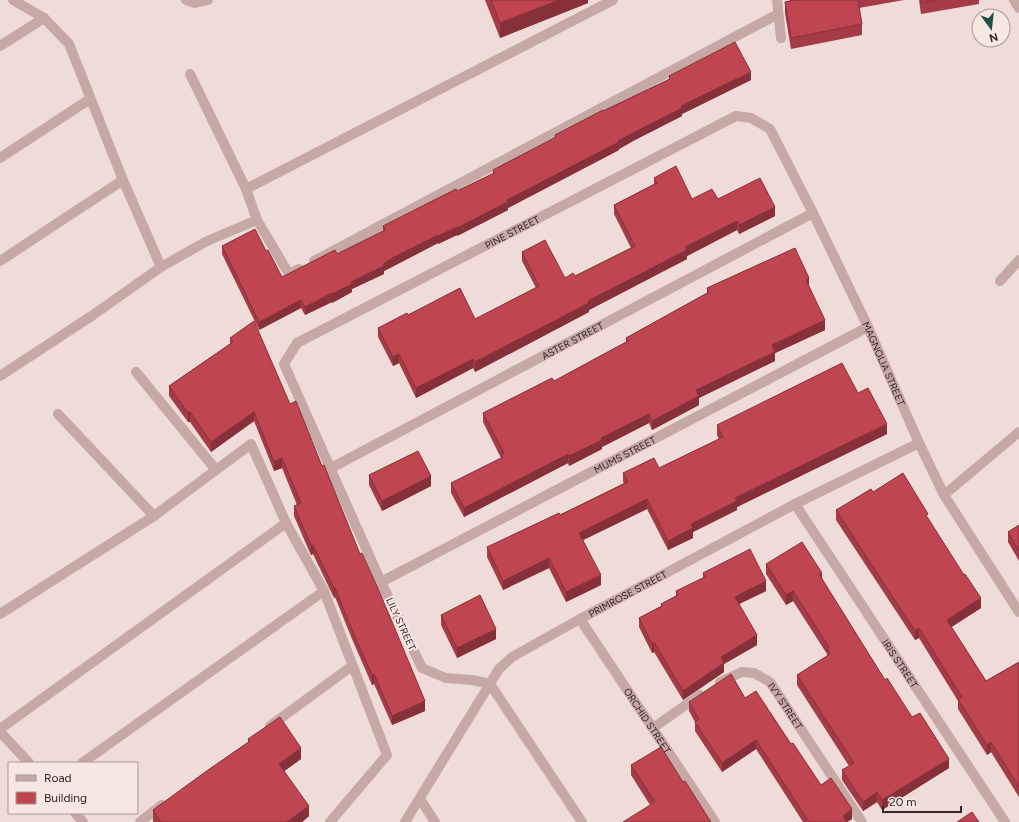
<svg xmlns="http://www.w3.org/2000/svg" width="1019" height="822" font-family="Figtree,sans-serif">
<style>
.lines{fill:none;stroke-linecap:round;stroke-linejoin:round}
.minor{stroke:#c6a8a5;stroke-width:10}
.wall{fill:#a43b46}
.shaded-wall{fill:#863039}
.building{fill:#bf4551;stroke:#863039}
.labels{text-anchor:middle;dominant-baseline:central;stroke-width:4;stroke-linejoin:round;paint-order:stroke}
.street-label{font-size:10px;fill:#322626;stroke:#f7e7e3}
</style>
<rect width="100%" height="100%" fill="#efdcd8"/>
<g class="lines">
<!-- minor -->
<g class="minor">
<polyline points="13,0 44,18 69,44 123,180 161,267"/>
<polyline points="186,0 195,3 208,0"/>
<polyline points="777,0 781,38"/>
<polyline points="1014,0 1019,8"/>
<polyline points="0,46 44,18"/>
<polyline points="190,74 246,189 257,220 289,274 299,269"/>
<polyline points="0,158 90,99"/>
<polyline points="246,189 613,0"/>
<polyline points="0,261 123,180"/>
<polyline points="314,261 778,14"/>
<polyline points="1000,281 1019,260"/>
<polyline points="136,372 216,470"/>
<polyline points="0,376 93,315 161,267 207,241 257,220"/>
<polyline points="58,414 154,516"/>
<path id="s1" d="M331 468 813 213"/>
<polyline points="944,495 1019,432"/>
<path id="s2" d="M795 504 1005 822"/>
<path id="s3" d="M381 582 868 327"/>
<polyline points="0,614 154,516 251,444 286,523 324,591 387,755 330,822"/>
<path id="s4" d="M580 619 715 822"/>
<path id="s5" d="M720 682 742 672 754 673 770 682 862 822"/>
<polyline points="270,726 352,666"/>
<polyline points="653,728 700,695"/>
<polyline points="0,729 286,523"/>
<polyline points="0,732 29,763"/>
<polyline points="82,763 324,591"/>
<polyline points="420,799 435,822"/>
<polyline points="75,813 83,822"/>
<polyline points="140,822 162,805"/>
<path id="s6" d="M405 822 499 669 512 657 580 619 795 504 919 443"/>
<path id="s7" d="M582 822 490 684 472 680 446 678 422 668 381 582 284 364 297 343 736 116 751 118 770 129 813 213 868 327 919 443 944 495 1019 612"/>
</g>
</g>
<!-- wall -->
<g class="wall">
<polygon points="485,0 588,0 588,3 500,38"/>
<polygon points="792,0 904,0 859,8 862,24 862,35 791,49 785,13 785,2"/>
<polygon points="919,0 979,0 979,4 921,14"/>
<polygon points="669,76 751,80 682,114 682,116 633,141 619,149 619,150 508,208 508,210 457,236 457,235 438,244 438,243 396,265 384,271 384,274 352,289 352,292 332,303 332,302 305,315 301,308 259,330 222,254 222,246 266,251 282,277 337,254 383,231 383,226 457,191 493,174 493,170 555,138 555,135 669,79"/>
<polygon points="654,178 692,199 718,199 775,216 739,234 737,230 687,256 687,259 589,310 589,312 475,372 473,368 416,398 399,363 393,366 378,337 378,328 408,315 475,319 536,288 522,261 522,252 565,278 575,276 631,248 614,214 614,205 654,184"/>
<polygon points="809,287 825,330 775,353 775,361 699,398 699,405 652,430 649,423 602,447 602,449 569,466 568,463 464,517 451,493 451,483 501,458 483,422 483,413 554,381 626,342 626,338 707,293 707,288"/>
<polygon points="230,338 290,404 322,466 425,711 392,725 374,684 372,685 352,639 335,597 334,598 313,554 311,555 310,553 294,516 294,506 297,505 282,468 274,471 254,421 211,452 190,422 188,422 169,396 169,386 230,344"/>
<polygon points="858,393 887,434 737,507 737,510 693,532 693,538 668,550 647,509 583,540 601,585 566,602 549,568 503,590 487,557 487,547 560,515 624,483 623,482 623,473 659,468 719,439 717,435 717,425"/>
<polygon points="369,475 431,486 382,511 369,485"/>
<polygon points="873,492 928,519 981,608 951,627 986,681 1019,662 1019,797 991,752 987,755 958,709 958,701 919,638 915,640 836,520 836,510"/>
<polygon points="1019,525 1019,561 1008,542 1008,532"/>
<polygon points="766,564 822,579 885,680 949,768 882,810 877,802 863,811 842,780 842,770 849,766 797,685 797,675 827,656 827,654 793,601 786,605 766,574"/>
<polygon points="703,573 766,591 739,604 757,645 724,664 724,672 683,700 654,652 652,653 639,627 639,618 661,606 661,604 676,596 676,591 703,578"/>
<polygon points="441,615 496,639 457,658 441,625"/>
<polygon points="745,698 791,744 821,785 852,819 847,822 803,822 756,749 722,772 695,731 695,722 689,711 689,702"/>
<polygon points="248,739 301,759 284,771 309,816 302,822 153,822 153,810 248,742"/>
<polygon points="631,765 683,782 650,805 631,775"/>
</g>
<!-- shaded-wall -->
<g class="shaded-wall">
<polygon points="559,0 588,0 588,3 500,38 500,23"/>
<polygon points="751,72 751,80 682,114 682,116 633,141 619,149 619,150 508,208 508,210 457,236 457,228 507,200 618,141 681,106"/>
<polygon points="775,207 775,216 739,234 739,225"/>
<polygon points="737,221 737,230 687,256 687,259 589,310 589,312 475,372 475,362 685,247"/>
<polygon points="457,227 457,235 438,244 438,236"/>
<polygon points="438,235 438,243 384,271 384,274 352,289 352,292 332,303 332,294 351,282 396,256"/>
<polygon points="809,278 809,288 806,280"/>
<polygon points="332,293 332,302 305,315 305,307"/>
<polygon points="301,300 301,308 259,330 259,322"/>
<polygon points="825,320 825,330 775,353 775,361 699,398 699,405 652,430 652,421 696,390 772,345"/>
<polygon points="399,354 399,363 393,366 393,357"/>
<polygon points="473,359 473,368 416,398 416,388"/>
<polygon points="190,412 190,422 188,422 188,413"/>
<polygon points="254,412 254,421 211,452 211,442"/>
<polygon points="649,414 649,423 602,447 602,449 569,466 569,456 601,438"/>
<polygon points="887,424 887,434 737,507 737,510 693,532 693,538 668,550 668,541 691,524 735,498"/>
<polygon points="568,454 568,463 464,517 464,508"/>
<polygon points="282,458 282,468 274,471 274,462"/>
<polygon points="431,476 431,486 382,511 382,501"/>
<polygon points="647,499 647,509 579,542 579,533"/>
<polygon points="311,545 313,545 313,554 311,555"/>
<polygon points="549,558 549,568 503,590 503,581"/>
<polygon points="822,573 822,582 819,574"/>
<polygon points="601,575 601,585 566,602 566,592"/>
<polygon points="766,581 766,591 735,606 735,597"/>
<polygon points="334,588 335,588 335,597 334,598"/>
<polygon points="793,591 793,601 786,605 786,595"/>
<polygon points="981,598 981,608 947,630 947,620"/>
<polygon points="919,628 919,638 915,640 915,631"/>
<polygon points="496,629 496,639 457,658 457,648"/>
<polygon points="757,635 757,645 724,664 724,672 683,700 683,691 721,657"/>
<polygon points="654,642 654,652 652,653 652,644"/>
<polygon points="374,674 374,684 372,685 372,675"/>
<polygon points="425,701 425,711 392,725 392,716"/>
<polygon points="756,740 756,749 722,772 722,763"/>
<polygon points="991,742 991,752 987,755 987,745"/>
<polygon points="301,748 301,759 279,775 279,764"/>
<polygon points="949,759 949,768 882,810 882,800"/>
<polygon points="877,792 877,802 863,811 863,802"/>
<polygon points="309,806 309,816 302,822 287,822"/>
<polygon points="852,809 852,819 847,822 843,816"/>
</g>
<!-- building -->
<g class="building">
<polygon points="491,0 559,0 500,23"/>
<polygon points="794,0 858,0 862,24 791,38 785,2"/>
<polygon points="921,0 938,0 921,3"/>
<polygon points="735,42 751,72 681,106 682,108 633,133 618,141 619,142 507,200 508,202 457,228 457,227 438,236 438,235 396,256 383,264 384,266 351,282 352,284 332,294 332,293 305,307 301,300 259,322 222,246 255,229 266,251 268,250 282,277 335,250 337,254 385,230 383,226 456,189 457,191 494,173 493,170 556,137 555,135 603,110 603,111 670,79 669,76"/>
<polygon points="676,166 692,199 712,189 718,199 760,178 775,207 739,225 737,221 685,247 687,250 588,301 589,303 475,362 473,359 416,388 399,354 393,357 378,328 407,313 408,315 460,288 475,319 539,286 522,252 545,240 565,278 573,273 575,276 635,246 614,205 657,183 654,178"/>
<polygon points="795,248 809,278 806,280 825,320 772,345 775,352 696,390 699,396 652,421 649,414 601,438 602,440 569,456 568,454 464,508 451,483 503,457 501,454 504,453 483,413 552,378 554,381 628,341 626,338 709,292 707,288"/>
<polygon points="254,321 290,404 296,401 322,466 324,465 360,554 362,553 380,593 425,701 392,716 374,674 372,675 352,630 335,588 334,588 313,545 311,545 310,543 294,506 301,503 282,458 274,462 254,412 211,442 190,412 188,413 169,386 233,342 230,338"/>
<polygon points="842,363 858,393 868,388 887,424 735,498 737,501 691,524 693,528 668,541 647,499 579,533 601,575 566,592 549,558 503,581 487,547 559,513 560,515 628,482 623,473 654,458 659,468 723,437 717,425"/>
<polygon points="418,451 431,476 382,501 369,475"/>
<polygon points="903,473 928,514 926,515 964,575 965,574 981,598 947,620 986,681 1019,662 1019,787 991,742 987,745 958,699 962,697 919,628 915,631 836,510 871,489 873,492"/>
<polygon points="1019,525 1019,551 1008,532"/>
<polygon points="802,542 822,573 819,574 885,680 887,678 912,717 920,713 949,759 882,800 877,792 863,802 842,770 854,763 797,675 830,654 827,648 829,647 793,591 786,595 766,564"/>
<polygon points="750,549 766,581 735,597 757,635 721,657 724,663 683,691 654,642 652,644 639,618 662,606 661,604 678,595 676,591 705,577 703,573"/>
<polygon points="480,595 496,629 457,648 441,615"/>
<polygon points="731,674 745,698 756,691 791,744 793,743 821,785 831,778 852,809 843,816 847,822 809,822 756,740 722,763 695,722 699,719 689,702"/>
<polygon points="280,717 301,748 279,764 309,806 287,822 161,822 153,810 208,770 250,741 248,739"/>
<polygon points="661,747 683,782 685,781 711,822 623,822 655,802 631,765"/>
<polygon points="972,812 979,822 957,822"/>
</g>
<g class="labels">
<!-- street labels -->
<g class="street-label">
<text stroke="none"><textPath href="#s7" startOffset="837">PINE STREET</textPath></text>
<text stroke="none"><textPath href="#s1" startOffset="273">ASTER STREET</textPath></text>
<text stroke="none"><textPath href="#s7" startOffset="1387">MAGNOLIA STREET</textPath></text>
<text stroke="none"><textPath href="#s3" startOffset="275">MUMS STREET</textPath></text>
<text stroke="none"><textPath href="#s6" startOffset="329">PRIMROSE STREET</textPath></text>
<text transform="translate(401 624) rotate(65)">LILY STREET</text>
<text stroke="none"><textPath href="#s2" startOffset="191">IRIS STREET</textPath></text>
<text stroke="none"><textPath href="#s5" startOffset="83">IVY STREET</textPath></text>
<text stroke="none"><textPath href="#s4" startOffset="122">ORCHID STREET</textPath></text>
</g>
</g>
<!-- legend -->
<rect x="8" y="762" width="130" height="52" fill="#f7e7e3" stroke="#a89a97"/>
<rect x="16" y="775" width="20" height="6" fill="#c6a8a5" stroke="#a89a97"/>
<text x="44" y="782" font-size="12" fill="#322626">Road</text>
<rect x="16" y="792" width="20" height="12" fill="#bf4551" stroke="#a89a97"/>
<text x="44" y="802" font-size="12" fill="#322626">Building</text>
<!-- north arrow -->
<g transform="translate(991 28) rotate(165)"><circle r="19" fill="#f7e7e3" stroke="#a89a97"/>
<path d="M0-3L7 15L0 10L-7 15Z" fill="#1e5143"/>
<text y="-6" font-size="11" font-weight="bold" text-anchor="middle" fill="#322626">N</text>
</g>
<!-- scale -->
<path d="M883 806v6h78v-6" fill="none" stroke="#322626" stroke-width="2"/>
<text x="889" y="806" font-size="12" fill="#322626" stroke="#f7e7e3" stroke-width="3" paint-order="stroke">20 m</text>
</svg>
